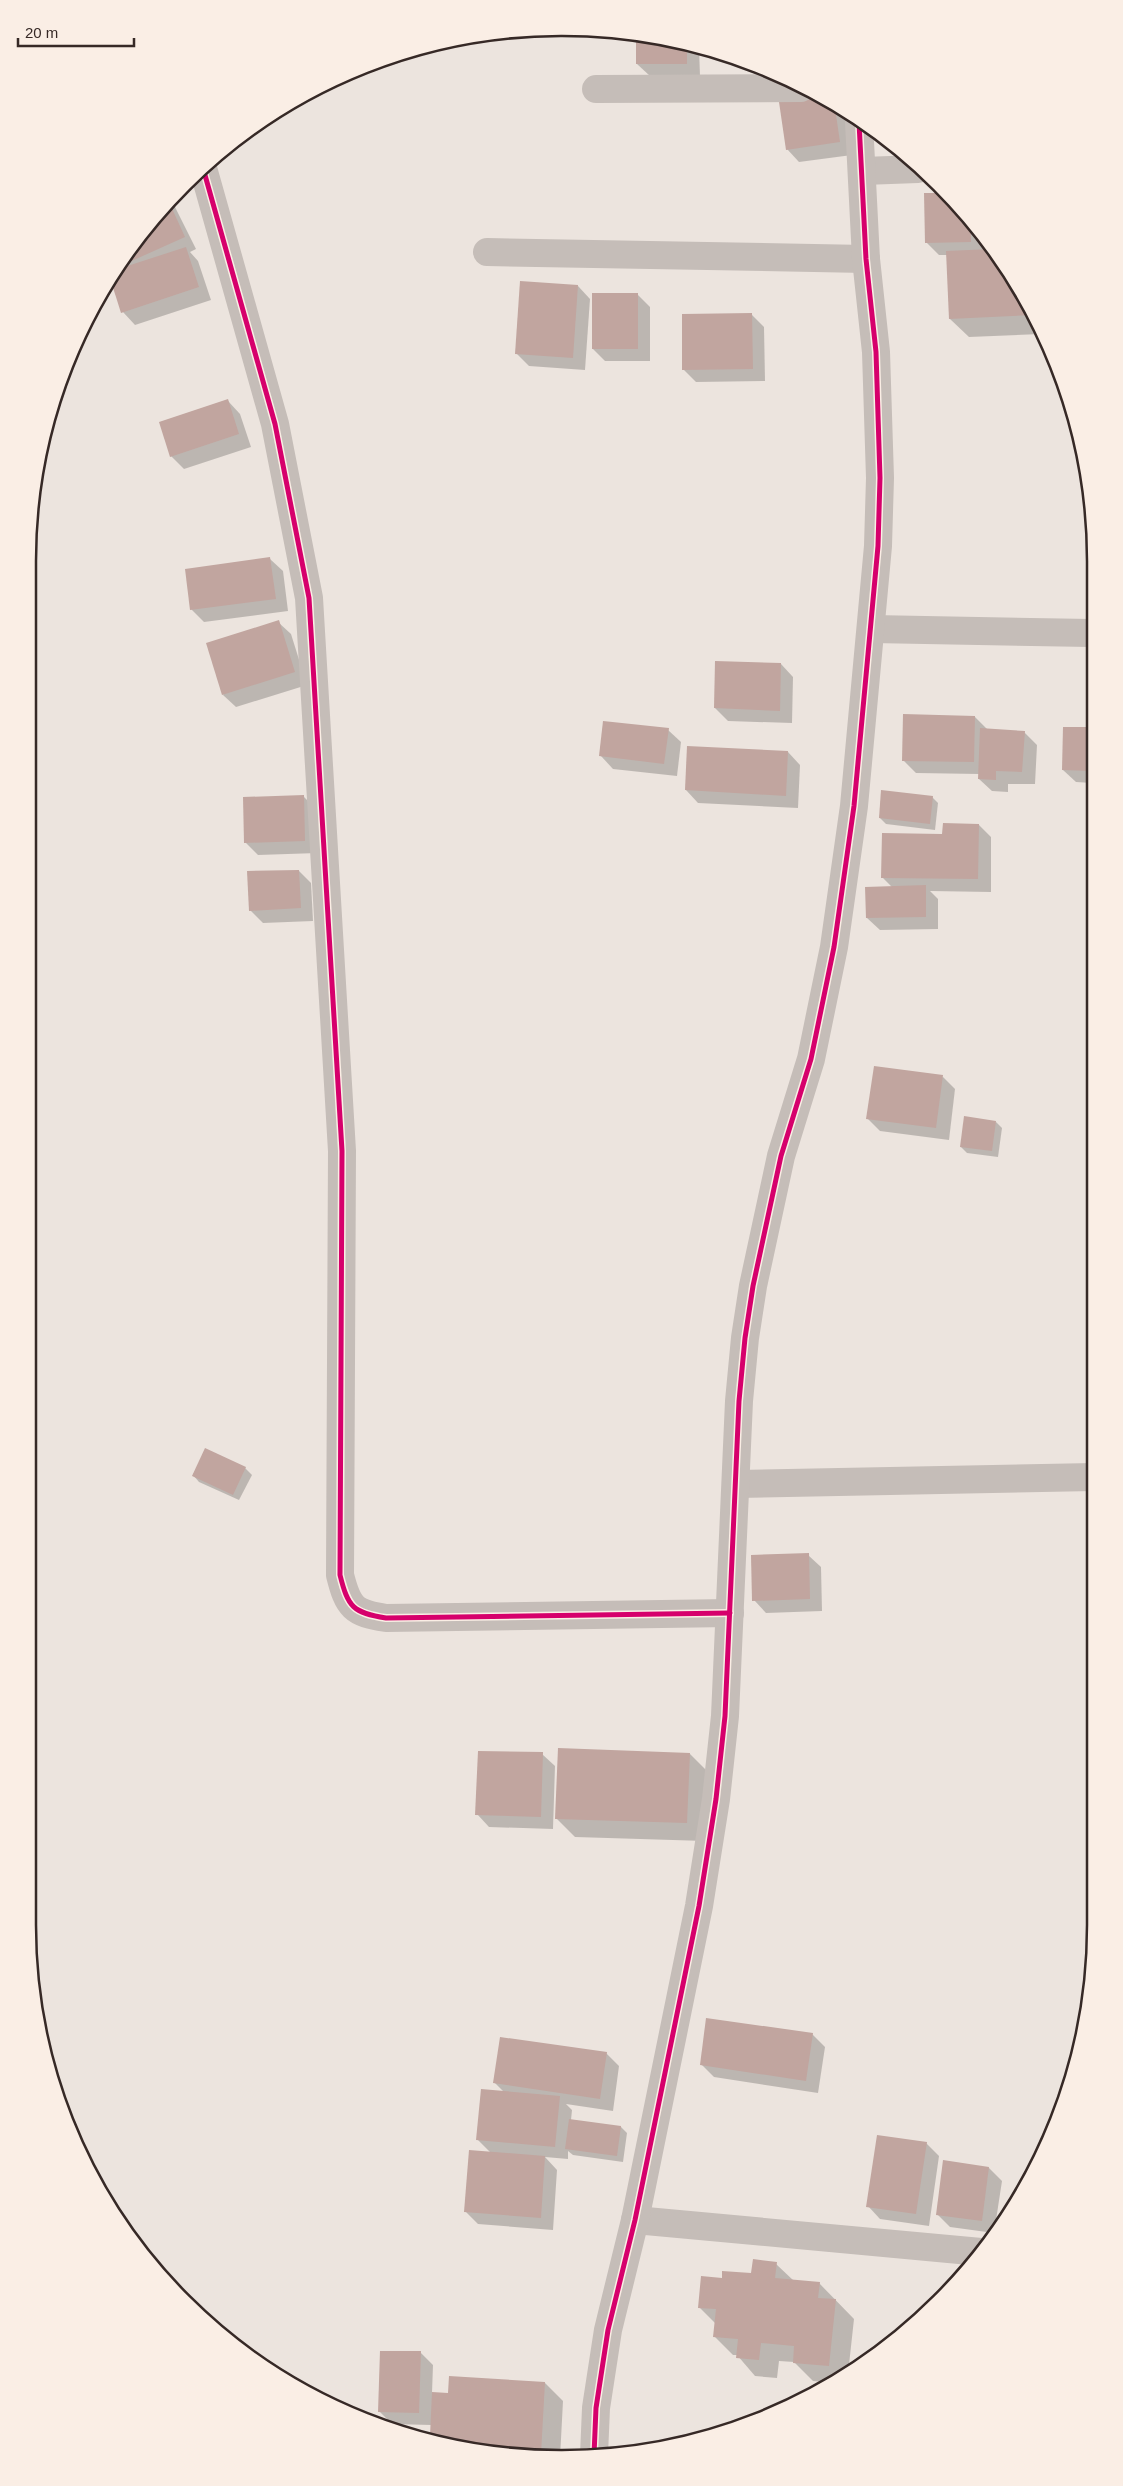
<svg xmlns="http://www.w3.org/2000/svg" width="1123" height="2486" font-family="Helvetica,sans-serif">
<style>
.shadow{fill:#0003}
.building{fill:#c1a59f}
.lines{fill:none;stroke-linecap:round;stroke-linejoin:round}
.minor{stroke:#c5bdb8;stroke-width:28}
.cycleway-casing{stroke:#faeee5;stroke-width:8}
.cycleway{stroke:#d6006c;stroke-width:5}
.rim{fill:none;stroke:#362926;stroke-width:2.5}
</style>
<rect width="100%" height="100%" fill="#ece4de"/>
<!-- shadow -->
<g class="shadow">
<polygon points="637,35 665,38 699,48 700,76 650,76 637,64"/>
<polygon points="818,98 846,114 852,155 799,162 787,149"/>
<polygon points="925,194 943,194 983,235 983,250 993,250 1041,334 969,337 950,319 947,255 939,255 926,242"/>
<polygon points="171,199 196,249 190,252 198,261 211,300 135,325 123,312 111,277 114,272 118,270 116,268 117,265"/>
<polygon points="578,286 590,299 585,370 529,366 516,353"/>
<polygon points="638,295 650,307 650,361 605,361 593,349"/>
<polygon points="751,314 764,327 765,381 696,382 683,369"/>
<polygon points="228,401 240,414 251,447 184,469 171,456"/>
<polygon points="270,559 283,571 288,611 204,622 191,609"/>
<polygon points="278,622 291,634 307,685 236,707 223,695"/>
<polygon points="781,664 793,677 792,723 728,721 715,708"/>
<polygon points="975,717 988,730 1024,732 1037,745 1035,784 1008,784 1008,792 992,791 979,779 979,774 916,773 903,760"/>
<polygon points="1092,728 1092,783 1076,782 1063,770"/>
<polygon points="668,730 681,742 677,776 613,769 601,756"/>
<polygon points="788,752 800,765 798,808 698,803 686,790"/>
<polygon points="304,797 316,809 318,853 258,855 245,842"/>
<polygon points="932,797 938,803 935,830 886,824 880,818"/>
<polygon points="979,825 991,837 991,892 930,891 938,899 938,929 880,930 867,918 892,887 883,878 943,835"/>
<polygon points="299,871 311,883 313,921 263,923 250,910"/>
<polygon points="943,1077 955,1089 949,1140 880,1131 867,1118"/>
<polygon points="996,1122 1002,1128 998,1157 967,1153 961,1147"/>
<polygon points="206,1450 245,1468 252,1475 239,1500 199,1482 193,1475"/>
<polygon points="808,1555 821,1567 822,1611 766,1613 754,1600"/>
<polygon points="542,1754 555,1766 553,1829 489,1827 477,1814"/>
<polygon points="690,1754 708,1772 705,1841 575,1837 556,1818"/>
<polygon points="812,2034 825,2047 818,2093 714,2077 701,2064"/>
<polygon points="606,2053 619,2066 613,2111 566,2104 572,2110 571,2120 621,2127 627,2133 623,2162 573,2155 568,2151 568,2159 545,2157 557,2170 553,2230 478,2224 466,2212 491,2153 478,2140 505,2093 494,2082"/>
<polygon points="926,2143 939,2156 929,2226 880,2219 868,2206"/>
<polygon points="944,2162 989,2168 1002,2181 994,2233 950,2227 937,2214"/>
<polygon points="776,2264 794,2281 819,2283 854,2319 848,2374 834,2383 813,2381 794,2362 779,2361 777,2378 755,2376 737,2355 733,2355 714,2336 716,2324 699,2307 723,2279 752,2275"/>
<polygon points="420,2352 433,2365 432,2393 449,2394 545,2383 563,2401 560,2458 458,2448 438,2443 431,2436 431,2425 392,2424 379,2411"/>
</g>
<!-- building -->
<g class="building">
<polygon points="636,35 665,38 687,44 687,64 636,64"/>
<polygon points="816,97 835,108 840,142 786,150 779,102"/>
<polygon points="924,193 941,193 971,222 971,242 925,243"/>
<polygon points="169,202 185,237 116,268 117,265"/>
<polygon points="186,247 199,287 121,313 110,278 115,270"/>
<polygon points="992,249 1031,315 949,319 946,251"/>
<polygon points="520,281 578,285 573,358 515,354"/>
<rect x="592" y="293" width="46" height="56"/>
<polygon points="752,313 753,369 682,370 682,314"/>
<polygon points="228,399 239,434 170,457 159,422"/>
<polygon points="270,557 276,599 190,610 185,569"/>
<polygon points="279,620 295,672 222,695 206,643"/>
<polygon points="715,661 781,663 780,711 714,708"/>
<polygon points="903,714 975,716 974,762 902,761"/>
<polygon points="603,721 669,728 664,764 599,756"/>
<polygon points="1063,727 1092,727 1092,771 1062,770"/>
<polygon points="980,728 1025,731 1022,772 996,771 996,780 978,779"/>
<polygon points="687,746 788,751 786,796 685,790"/>
<polygon points="881,790 933,796 930,824 879,818"/>
<polygon points="304,795 305,841 244,843 243,797"/>
<polygon points="943,823 979,824 978,879 881,878 882,833 942,834"/>
<polygon points="299,870 301,908 249,911 247,871"/>
<polygon points="926,885 926,917 866,918 865,887"/>
<polygon points="874,1066 943,1075 936,1128 866,1119"/>
<polygon points="964,1116 996,1121 992,1151 960,1147"/>
<polygon points="205,1448 246,1467 233,1495 192,1476"/>
<polygon points="809,1553 810,1599 752,1601 751,1555"/>
<polygon points="558,1748 690,1753 687,1823 555,1819"/>
<polygon points="478,1751 543,1752 541,1817 475,1815"/>
<polygon points="706,2018 813,2033 806,2081 700,2065"/>
<polygon points="500,2037 607,2052 600,2099 493,2083"/>
<polygon points="481,2089 560,2096 555,2147 476,2140"/>
<polygon points="569,2119 621,2126 617,2156 565,2149"/>
<polygon points="877,2135 927,2142 916,2214 866,2207"/>
<polygon points="469,2150 545,2156 541,2218 464,2212"/>
<polygon points="943,2160 989,2167 982,2221 936,2215"/>
<polygon points="753,2259 777,2262 775,2278 820,2282 818,2298 836,2299 829,2366 793,2363 794,2346 761,2343 759,2360 736,2358 738,2339 713,2337 716,2309 698,2308 701,2276 722,2278 722,2271 751,2273"/>
<polygon points="380,2351 421,2351 419,2413 378,2412"/>
<polygon points="449,2376 545,2382 541,2454 458,2448 444,2445 444,2437 430,2436 432,2392 448,2393"/>
</g>
<g class="lines">
<!-- minor -->
<g class="minor">
<polyline points="596,89 801,88"/>
<path d="M203 168 275 424 309 598 342 1151 340 1575C348 1607 353 1613 386 1618L730 1613"/>
<polyline points="863,171 918,169"/>
<polyline points="487,252 866,259"/>
<polyline points="872,629 1091,633"/>
<polyline points="737,1484 1094,1477"/>
<polyline points="635,2220 981,2252"/>
<polyline points="594,2455 596,2408 608,2330 635,2220 699,1906 716,1799 725,1716 739,1401 745,1338 753,1286 781,1156 811,1059 834,947 854,806 878,546 880,478 876,352 866,259 859,122"/>
</g>
<defs>
<g id="cycleway">
<path d="M203 168 275 424 309 598 342 1151 340 1575C348 1607 353 1613 386 1618L730 1613"/>
<polyline points="594,2455 596,2408 608,2330 635,2220 699,1906 716,1799 725,1716 739,1401 745,1338 753,1286 781,1156 811,1059 834,947 854,806 878,546 880,478 876,352 866,259 859,122"/>
</g>
</defs>
<!-- cycleway casing -->
<use href="#cycleway" class="cycleway-casing"/>
<!-- cycleway -->
<use href="#cycleway" class="cycleway"/>
</g>
<!-- crop -->
<path d="M0 0H1123V2486H0ZM561 36H562A525 525 0 0 1 1087 561V1925A525 525 0 0 1 562 2450H561A525 525 0 0 1 36 1925V561A525 525 0 0 1 561 36Z" fill="#faeee5" fill-rule="evenodd"/>
<path class="rim" d="M561 36H562A525 525 0 0 1 1087 561V1925A525 525 0 0 1 562 2450H561A525 525 0 0 1 36 1925V561A525 525 0 0 1 561 36Z"/>
<!-- scale -->
<path d="M18 38v8h116v-8" fill="none" stroke="#362926" stroke-width="2.5"/>
<text x="25" y="38" font-size="15" fill="#362926" stroke="#faeee5" stroke-width="4" paint-order="stroke">20 m</text>
</svg>
